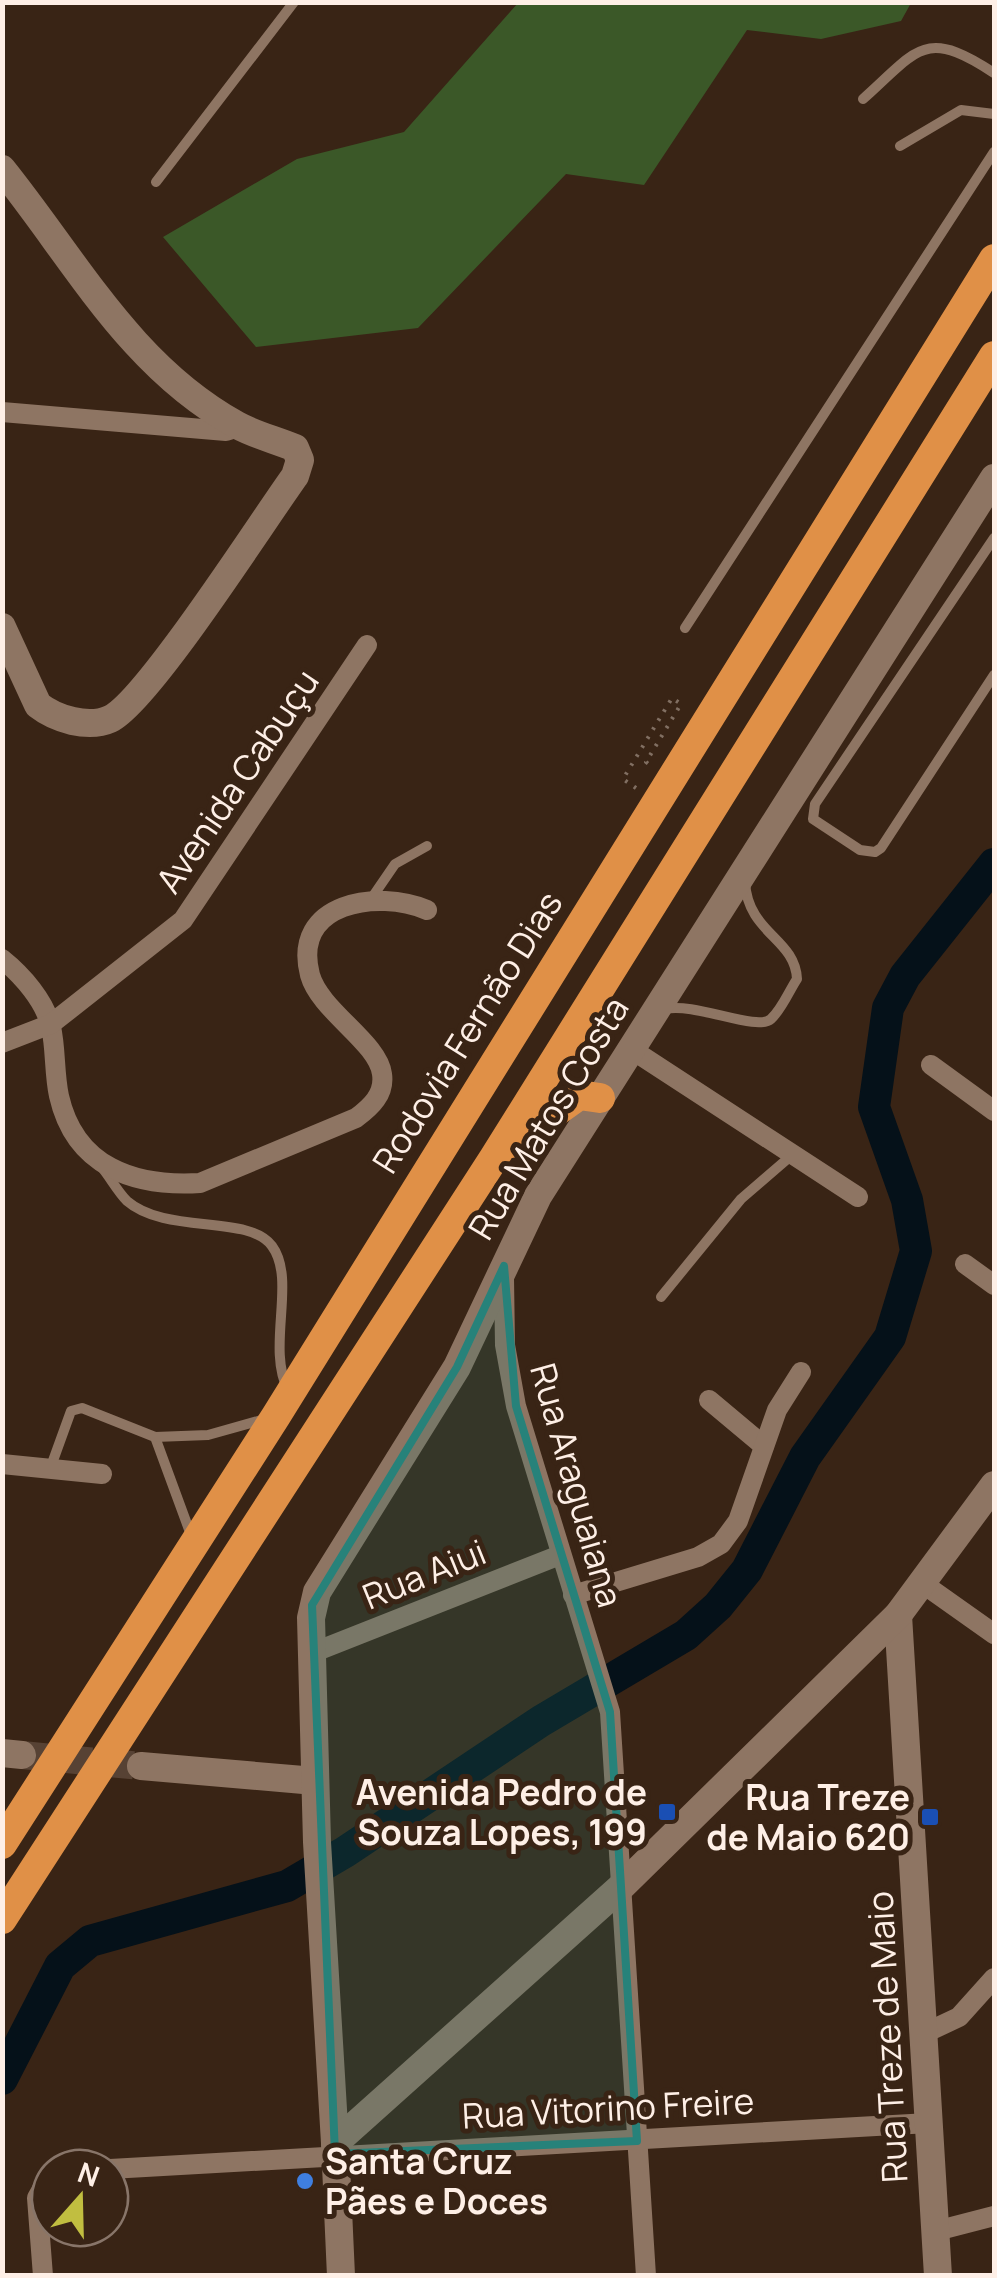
<svg xmlns="http://www.w3.org/2000/svg" width="997" height="2278" font-family="Manrope,sans-serif">
<style>
.green{fill:#3b5828}
.lines{fill:none;stroke-linecap:round;stroke-linejoin:round}
.river{stroke:#051119;stroke-width:32}
.secondary-tunnel{stroke:#574234;stroke-width:28;stroke-dasharray:28 14;stroke-linecap:butt}
.path{stroke:#816f62;stroke-width:4;stroke-dasharray:2.5 8;stroke-linecap:butt}
.lane{stroke:#8e7563;stroke-width:10}
.street{stroke:#8e7563;stroke-width:20}
.secondary{stroke:#8e7563;stroke-width:28}
.highway{stroke:#e09047;stroke-width:30}
.marked{fill:#27827a;fill-opacity:0.2;stroke:#27827a;stroke-width:8;stroke-linejoin:round}
.transit-dot{fill:#1a4fb4;stroke:#392415;stroke-width:4}
.shop-dot{fill:#3f7fe0;stroke:#392415;stroke-width:4}
.labels{text-anchor:middle;dominant-baseline:central;stroke-width:10;stroke-linejoin:round;paint-order:stroke}
.street-label{font-size:35px;fill:#feefe6;stroke:#392415}
.poi-label{font-size:35px;font-weight:bold;fill:#feefe6;stroke:#392415;text-anchor:end}
</style>
<rect width="100%" height="100%" fill="#392415"/>
<!-- green -->
<polygon class="green" points="518,3 911,3 901,21 821,39 747,30 644,185 566,174 418,328 256,347 163,237 297,159 404,132"/>
<g class="lines">
<!-- river -->
<polyline class="river" points="2,2079 60,1966 90,1941 287,1886 345,1852 541,1721 686,1635 718,1606 747,1570 805,1457 890,1337 916,1251 907,1200 874,1107 888,1008 905,976 994,864"/>
<!-- secondary-tunnel -->
<polyline class="secondary-tunnel" points="22,1755 141,1766"/>
<!-- path -->
<polyline class="path" points="636,788 623,779 672,698 681,704 646,762 650,765"/>
<!-- lane -->
<g class="lane">
<path d="M863 99C918 50 924 27 994 73"/>
<polyline points="900,146 961,110 994,114"/>
<polyline points="156,182 294,2"/>
<polyline points="994,538 815,804 813,819 860,850 875,852 881,848 994,675"/>
<polyline points="685,628 994,152"/>
<polyline points="371,899 395,864 427,846"/>
<path d="M665 1009C695 1002 757 1032 771 1019 782 1009 789 991 797 979 795 938 748 934 745 882"/>
<path d="M103 1169C111 1179 118 1192 127 1201 166 1235 249 1214 272 1246 297 1280 266 1347 288 1390"/>
<polyline points="661,1297 741,1199 792,1155"/>
<polyline points="155,1437 191,1535"/>
<polyline points="50,1469 71,1411 82,1408 155,1437 208,1435 265,1419"/>
</g>
<!-- street -->
<g class="street">
<polyline points="2,412 226,431 239,427"/>
<path d="M2 959C22 975 45 1001 51 1027 56 1049 54 1073 59 1096 75 1167 134 1187 200 1183L356 1118C371 1107 385 1094 382 1074 378 1042 320 1011 310 975 291 902 378 889 427 910"/>
<polyline points="2,1043 51,1024 183,920 367,645"/>
<polyline points="631,1049 858,1197"/>
<polyline points="931,1065 994,1111"/>
<polyline points="965,1264 994,1285"/>
<polyline points="504,1278 505,1345 516,1406 610,1712 646,2276"/>
<polyline points="709,1400 764,1446"/>
<polyline points="2,1464 102,1474"/>
<polyline points="922,1583 994,1634"/>
<polyline points="573,1595 698,1557 721,1544 738,1521 777,1410 801,1372"/>
<polyline points="312,1653 560,1555"/>
<polyline points="925,2033 959,2017 994,1978"/>
<polyline points="110,2169 929,2123"/>
<polyline points="936,2231 994,2216"/>
<polyline points="43,2276 37,2198 50,2175"/>
</g>
<!-- secondary -->
<g class="secondary">
<path d="M2 169C76 261 130 366 237 425 255 435 276 440 295 448L300 460 295 476C263 520 147 702 110 719 88 729 56 719 38 705L2 627"/>
<polyline points="898,1615 938,2276"/>
<polyline points="2,1753 22,1755"/>
<polyline points="141,1766 315,1781"/>
<polyline points="335,2143 317,1842 311,1618 317,1592 457,1367 538,1196 994,478"/>
<polyline points="341,2276 335,2143 621,1887 898,1615 994,1485"/>
</g>
<!-- highway -->
<g class="highway">
<polyline points="512,1143 579,1095 600,1098"/>
<polyline points="2,1844 276,1416 994,259"/>
<polyline points="2,1919 494,1158 994,356"/>
</g>
</g>
<!-- marked area -->
<path class="marked" d="M504 1266 516 1406 610 1712 637 2141 335 2154 312 1605 457 1367Z"/>
<!-- markers -->
<g class="transit-dot">
<rect x="657" y="1802" width="20" height="20" rx="5"/>
<rect x="920" y="1807" width="20" height="20" rx="5"/>
</g>
<circle class="shop-dot" cx="305" cy="2181" r="10"/>
<g class="labels">
<!-- street labels -->
<g class="street-label">
<text transform="translate(237 781) rotate(-56)">Avenida Cabuçu</text>
<text transform="translate(467 1032) rotate(-58)">Rodovia Fernão Dias</text>
<text transform="translate(548 1118) rotate(-59)">Rua Matos Costa</text>
<text transform="translate(577 1485) rotate(74)">Rua Araguaiana</text>
<text transform="translate(424 1574) rotate(-22)">Rua Aiui</text>
<text transform="translate(887 2037) rotate(-93)">Rua Treze de Maio</text>
<text transform="translate(608 2108) rotate(-3)">Rua Vitorino Freire</text>
</g>
<!-- poi labels -->
<g class="poi-label">
<text x="647" y="1792">Avenida Pedro de<tspan x="647" dy="40">Souza Lopes, 199</tspan></text>
<text x="910" y="1797">Rua Treze<tspan x="910" dy="40">de Maio 620</tspan></text>
<text x="325" y="2161" text-anchor="start">Santa Cruz<tspan x="325" dy="40">Pães e Doces</tspan></text>
</g>
</g>
<!-- border -->
<rect width="997" height="2278" fill="none" stroke="#feefe6" stroke-width="10"/>
<!-- north arrow -->
<g transform="translate(80 2198) rotate(20)"><circle r="48" fill="#392415" stroke="#887569" stroke-width="2.5"/>
<path d="M0-8L18 38L0 25L-18 38Z" fill="#c1be40"/>
<text y="-15" font-size="28" font-weight="bold" text-anchor="middle" fill="#feefe6">N</text>
</g>
</svg>
